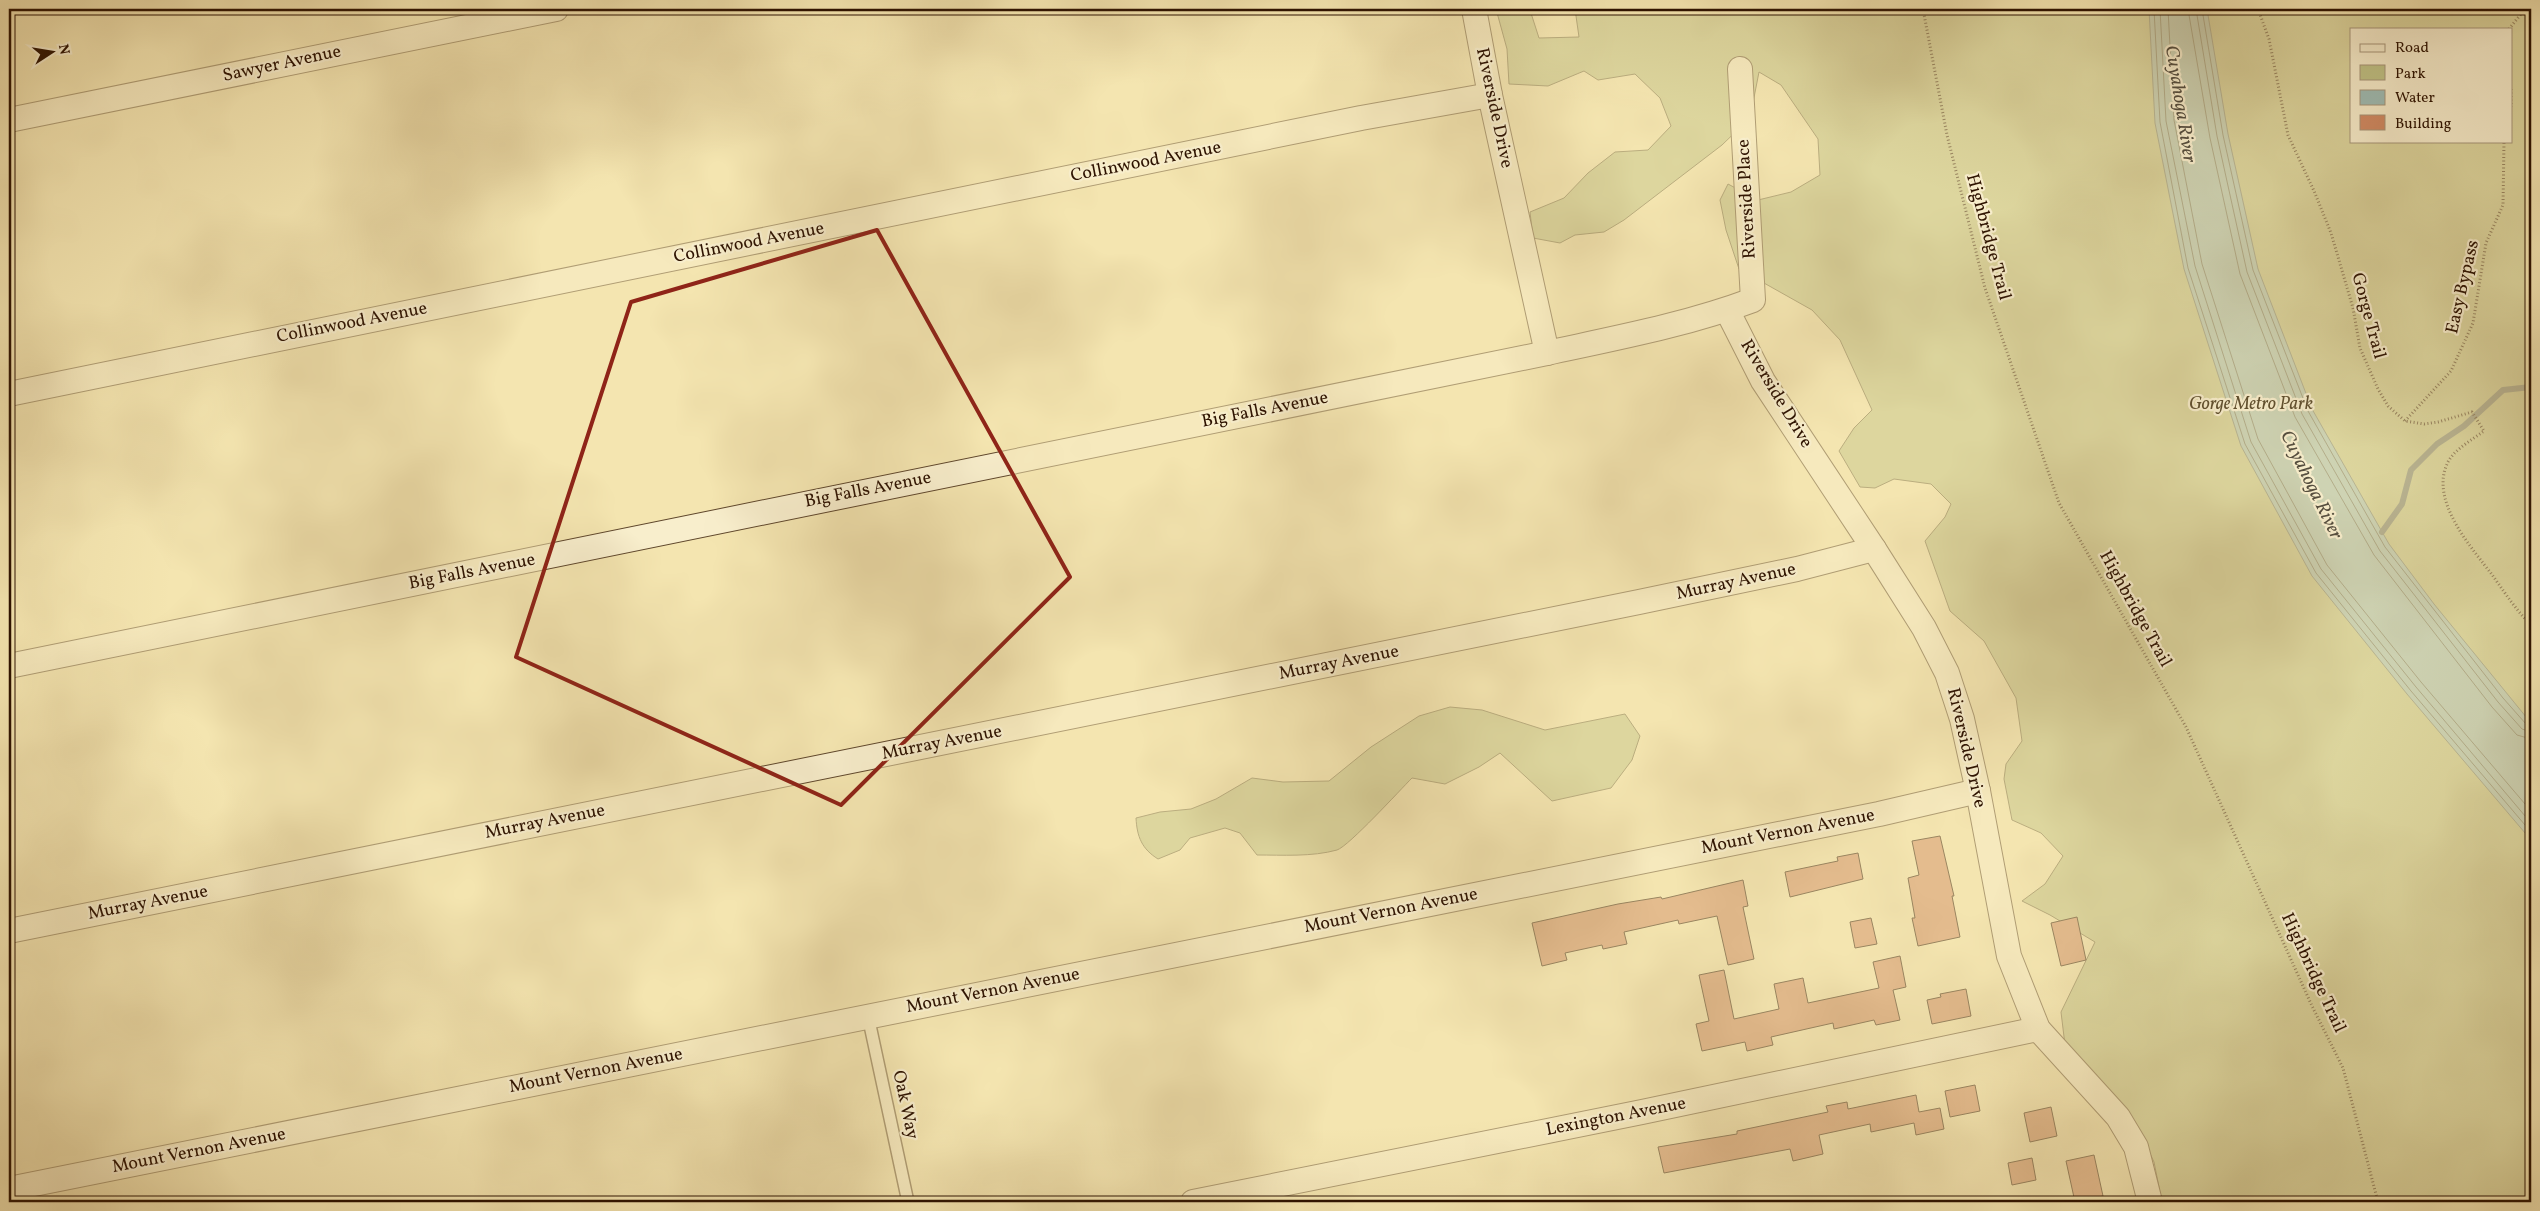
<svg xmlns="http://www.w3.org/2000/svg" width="2540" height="1211" font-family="Vollkorn,serif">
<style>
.green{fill:#c0c387;stroke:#766a44;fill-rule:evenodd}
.water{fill:#9fbdb5;stroke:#71796d}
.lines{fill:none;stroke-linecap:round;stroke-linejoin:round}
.shore{stroke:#66685a;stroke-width:1}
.stream{stroke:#71796d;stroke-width:6}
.building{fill:#d18b65;stroke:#2d1200}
.service-casing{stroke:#5f472c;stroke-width:14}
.minor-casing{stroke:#5f472c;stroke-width:26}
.path{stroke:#2d1200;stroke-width:3;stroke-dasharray:1 2.5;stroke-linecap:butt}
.service{stroke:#f8eecc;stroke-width:11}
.minor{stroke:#f8eecc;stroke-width:24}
.marked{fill:none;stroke:#8f2418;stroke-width:4;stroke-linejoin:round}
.labels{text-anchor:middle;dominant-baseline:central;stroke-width:4.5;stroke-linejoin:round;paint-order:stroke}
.street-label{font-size:18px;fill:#2d1200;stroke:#f8eecc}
.park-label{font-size:18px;font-style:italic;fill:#60502f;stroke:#f8eecc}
.water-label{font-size:19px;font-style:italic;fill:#554e3f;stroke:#f8eecc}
</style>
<rect width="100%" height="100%" fill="#f4e5b0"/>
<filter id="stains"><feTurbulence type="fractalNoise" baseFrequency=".004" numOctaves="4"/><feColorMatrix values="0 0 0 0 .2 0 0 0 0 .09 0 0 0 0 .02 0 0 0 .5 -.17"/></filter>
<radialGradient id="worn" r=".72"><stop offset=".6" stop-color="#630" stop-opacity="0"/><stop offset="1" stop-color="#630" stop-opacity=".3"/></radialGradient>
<!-- green -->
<g class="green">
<path d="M1496 9 1530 10 1539 38 1579 37 1575 9H2531V1202H2162L2154 1162 2136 1124 2065 1045 2061 1012 2095 942 2050 915 2022 901 2045 884 2063 856 2041 833 2012 820 2004 779 2006 764 2022 741 2016 698 1984 641 1950 611 1925 541 1945 517 1951 504 1931 484 1894 479 1875 488 1860 487 1839 451 1854 428 1872 410 1840 340 1812 310 1739 269 1726 230 1720 200 1728 184 1758 200 1791 192 1820 175 1818 139 1781 85 1759 72 1750 118 1722 145 1624 220 1604 232 1575 235 1560 243 1533 238 1530 212 1564 198 1588 173 1615 152 1648 150 1671 126 1660 98 1635 74 1598 80 1584 71 1548 86 1509 84 1507 49ZM2351 29H2511V141H2351Z"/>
<path d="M1450 707 1482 710 1545 730 1625 714 1640 736 1632 760 1611 788 1552 801 1500 753 1479 767 1445 784 1412 778C1400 790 1349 846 1337 850 1312 857 1282 855 1257 855L1240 833 1225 828 1190 838 1180 850 1158 859C1142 849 1137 837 1136 818L1160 812 1191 809 1216 799 1252 778 1283 782 1329 781 1371 747 1419 716Z"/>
</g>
<!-- water -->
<polygon class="water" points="2149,9 2207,9 2228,134 2258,269 2312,409 2389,544 2434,604 2531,723 2531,840 2407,694 2312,576 2241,446 2184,269 2155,123"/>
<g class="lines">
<!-- shore -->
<g class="shore">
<polyline points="2154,9 2160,122 2188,268 2245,444 2316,573 2411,691 2531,832"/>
<polyline points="2160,9 2166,121 2195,266 2251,442 2321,569 2416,687 2531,823"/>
<polyline points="2168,9 2174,120 2202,264 2258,439 2327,565 2421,682 2531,811"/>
<polyline points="2188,9 2210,138 2240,274 2295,417 2374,555 2492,707 2517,735 2531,739"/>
<polyline points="2196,9 2217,136 2247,272 2302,414 2380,551 2498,702 2522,729 2531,732"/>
<polyline points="2202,9 2223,135 2253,270 2308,411 2385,547 2503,698 2526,724 2531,725"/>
</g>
<!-- stream -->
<polyline class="stream" points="2382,532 2402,504 2411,470 2437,444 2464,426 2503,390 2531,387"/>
</g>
<!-- building -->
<g class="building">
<polygon points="1940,836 1954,896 1952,896 1960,937 1918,946 1912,918 1915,918 1908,878 1919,875 1912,841"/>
<polygon points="1858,853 1863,879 1790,897 1785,872 1838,861 1837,857"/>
<polygon points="1743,880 1748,906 1743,907 1754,959 1728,965 1717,916 1679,924 1678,920 1624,932 1627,944 1603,949 1602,945 1565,953 1567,960 1542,966 1532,923 1618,904 1661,897 1662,899"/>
<polygon points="2077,917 2086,960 2061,966 2051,923"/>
<polygon points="1871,918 1877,944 1855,948 1850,922"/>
<polygon points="1900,956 1906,987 1893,990 1900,1020 1876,1025 1874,1020 1834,1029 1833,1023 1771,1037 1773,1045 1747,1051 1745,1042 1702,1051 1696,1024 1709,1021 1699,975 1724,970 1734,1019 1779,1009 1774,984 1803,978 1808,1003 1879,988 1873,962"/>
<polygon points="1966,989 1971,1016 1932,1024 1927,1000 1941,997 1940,994"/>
<polygon points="1975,1085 1980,1111 1950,1117 1945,1091"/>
<polygon points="1916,1095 1919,1112 1940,1108 1944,1129 1916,1135 1914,1123 1871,1132 1870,1124 1819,1135 1823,1154 1793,1161 1790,1149 1664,1173 1658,1147 1737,1134 1737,1131 1828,1112 1826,1106 1847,1102 1848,1109"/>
<polygon points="2051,1107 2057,1136 2030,1142 2024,1113"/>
<polygon points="2094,1155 2103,1196 2075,1202 2066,1161"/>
<polygon points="2032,1158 2036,1180 2012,1185 2008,1163"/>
</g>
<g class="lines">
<defs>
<polyline id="service" points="868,1016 908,1202"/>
<g id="minor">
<polyline points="1474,9 1490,95 1547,353"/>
<polyline points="9,120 556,9"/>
<polyline points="1727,310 1763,381 1874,549 1924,628 1947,673 1962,719 1978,791 2009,956 2038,1029 2118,1117 2136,1147 2150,1202"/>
<polyline points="9,394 1361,118 1490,95"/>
<path d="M9 666 1547 353C1616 338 1686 325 1753 300L1740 69"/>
<polyline points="9,931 1639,602 1797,569 1874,549"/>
<polyline points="9,1189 1879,814 1978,791"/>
<polyline points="1193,1202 1642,1112 2038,1029"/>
</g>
</defs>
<!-- service casing -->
<use href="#service" class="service-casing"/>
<!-- minor casing -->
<use href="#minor" class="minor-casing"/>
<!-- path -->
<g class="path">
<polyline points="1923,9 1947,135 1985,288 2059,503 2186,727 2312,1006 2343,1068 2378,1202"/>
<path d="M2258 9 2269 39 2288 135 2314 191 2331 233 2353 308 2360 348 2378 389 2388 406 2405 421 2424 424 2438 422 2472 412 2484 431C2472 440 2453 450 2447 464 2430 502 2472 548 2493 576 2505 593 2516 610 2531 625"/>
<polyline points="2509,29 2525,9"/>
<polyline points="2511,89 2511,107"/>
<polyline points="2405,421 2451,371 2473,323 2486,243 2503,205 2504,141"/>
</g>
<!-- service -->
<use href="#service" class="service"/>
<!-- minor -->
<use href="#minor" class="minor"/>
</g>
<!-- marked area -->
<path d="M0 0H2540V1211H0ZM877 230 1070 577 841 805 516 657 631 302Z" fill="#f4e5b0" fill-opacity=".55" fill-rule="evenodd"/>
<path class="marked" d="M877 230 1070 577 841 805 516 657 631 302Z"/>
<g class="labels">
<!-- street labels -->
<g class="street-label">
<text transform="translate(282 64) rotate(-12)">Sawyer Avenue</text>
<text transform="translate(1494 108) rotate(78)">Riverside Drive</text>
<text transform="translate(1146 162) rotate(-11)">Collinwood Avenue</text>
<text transform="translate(1747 199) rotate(-93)">Riverside Place</text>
<text transform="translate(1988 237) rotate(75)">Highbridge Trail</text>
<text transform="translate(749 243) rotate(-11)">Collinwood Avenue</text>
<text transform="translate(2463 287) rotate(-77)">Easy Bypass</text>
<text transform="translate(2368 316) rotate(75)">Gorge Trail</text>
<text transform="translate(352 323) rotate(-11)">Collinwood Avenue</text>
<text transform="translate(1776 394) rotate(59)">Riverside Drive</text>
<text transform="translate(1265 410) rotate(-11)">Big Falls Avenue</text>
<text transform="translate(868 490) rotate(-11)">Big Falls Avenue</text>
<text transform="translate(472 572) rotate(-11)">Big Falls Avenue</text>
<text transform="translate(1736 582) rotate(-12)">Murray Avenue</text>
<text transform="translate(2135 609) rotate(61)">Highbridge Trail</text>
<text transform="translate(1339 663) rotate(-11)">Murray Avenue</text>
<text transform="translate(942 743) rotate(-11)">Murray Avenue</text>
<text transform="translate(1966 748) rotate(77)">Riverside Drive</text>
<text transform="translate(545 822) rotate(-11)">Murray Avenue</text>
<text transform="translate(1788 832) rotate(-11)">Mount Vernon Avenue</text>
<text transform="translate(148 903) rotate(-11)">Murray Avenue</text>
<text transform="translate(1391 911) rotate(-11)">Mount Vernon Avenue</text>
<text transform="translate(2313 973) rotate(65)">Highbridge Trail</text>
<text transform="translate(993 991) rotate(-11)">Mount Vernon Avenue</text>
<text transform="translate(596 1071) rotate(-11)">Mount Vernon Avenue</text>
<text transform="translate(905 1105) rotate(78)">Oak Way</text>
<text transform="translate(1616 1117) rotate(-11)">Lexington Avenue</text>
<text transform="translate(199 1151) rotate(-11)">Mount Vernon Avenue</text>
</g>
<!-- park labels -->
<g class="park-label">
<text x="2251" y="404">Gorge Metro Park</text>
</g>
<!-- water labels -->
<g class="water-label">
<text transform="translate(2180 104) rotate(81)">Cuyahoga River</text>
<text transform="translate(2311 485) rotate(64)">Cuyahoga River</text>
</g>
</g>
<!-- margin -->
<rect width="2540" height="1211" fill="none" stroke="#f4e5b0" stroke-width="30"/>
<rect x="10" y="10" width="2520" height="1191" fill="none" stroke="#2d1200" stroke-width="2.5"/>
<rect x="15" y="15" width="2510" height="1181" fill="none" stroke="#2d1200"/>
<!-- legend -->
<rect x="2350" y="28" width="162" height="115" fill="#f8eecc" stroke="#a7967a"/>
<rect x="2360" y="44" width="25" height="8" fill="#f8eecc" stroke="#a7967a"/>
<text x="2395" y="52" font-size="15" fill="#2d1200">Road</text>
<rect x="2360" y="65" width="25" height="15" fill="#c0c387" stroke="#a7967a"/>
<text x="2395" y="78" font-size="15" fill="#2d1200">Park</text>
<rect x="2360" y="90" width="25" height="15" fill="#9fbdb5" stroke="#a7967a"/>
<text x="2395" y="102" font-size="15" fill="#2d1200">Water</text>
<rect x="2360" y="115" width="25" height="15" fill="#d18b65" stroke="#a7967a"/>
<text x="2395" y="128" font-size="15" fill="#2d1200">Building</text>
<!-- north arrow -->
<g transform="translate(52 52) rotate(78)" stroke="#f8eecc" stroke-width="4" paint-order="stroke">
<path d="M0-4L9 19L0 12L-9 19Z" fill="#2d1200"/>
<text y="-8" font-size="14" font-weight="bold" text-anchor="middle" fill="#2d1200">N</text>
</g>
<rect width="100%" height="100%" filter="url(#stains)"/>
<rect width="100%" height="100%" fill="url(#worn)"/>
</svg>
